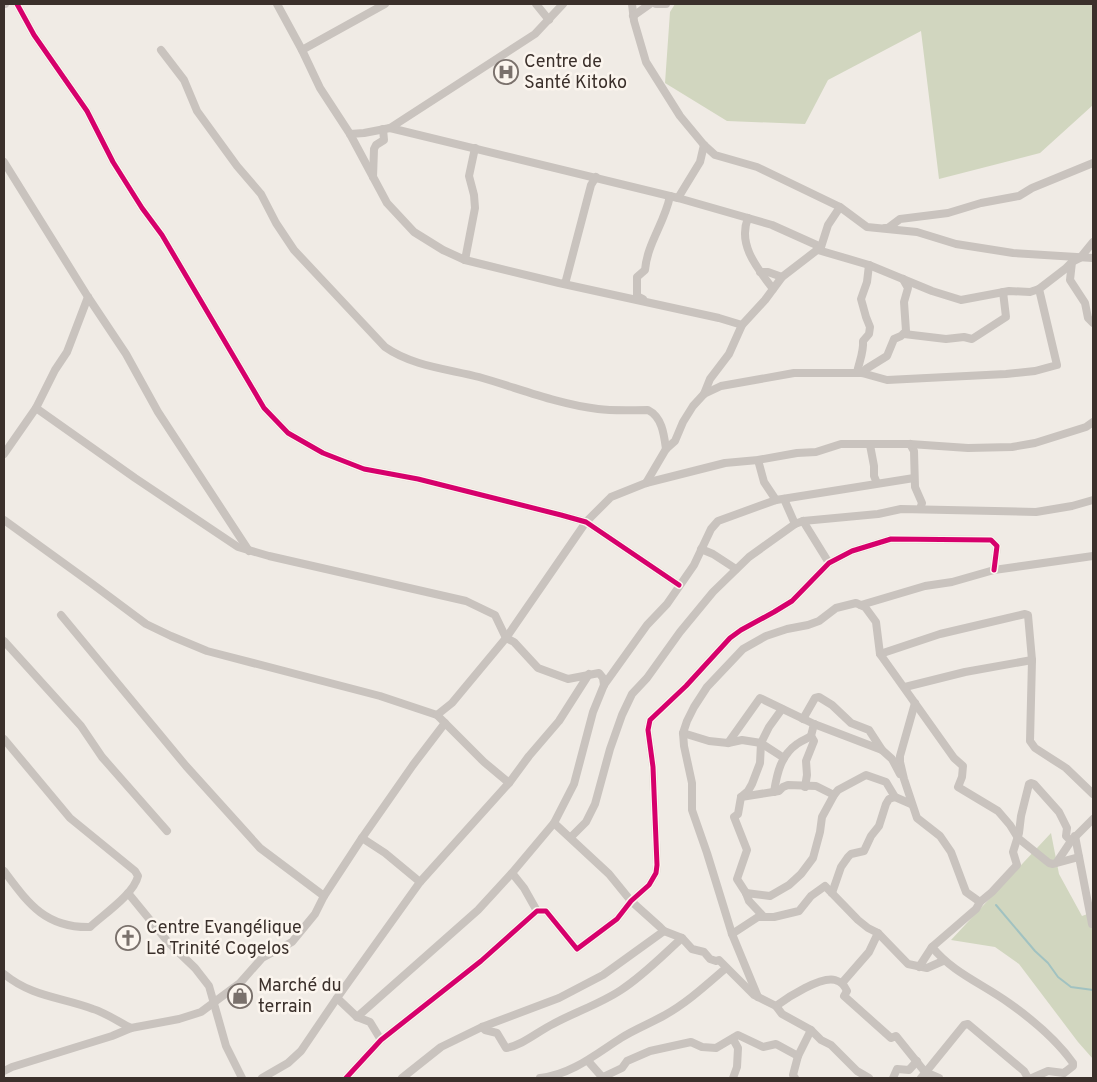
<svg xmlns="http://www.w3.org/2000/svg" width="1097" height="1082" font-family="Overpass,sans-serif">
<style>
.green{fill:#d1d6bf}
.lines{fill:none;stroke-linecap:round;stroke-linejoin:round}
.stream{stroke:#a1c2c1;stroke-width:2}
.minor{stroke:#c9c3be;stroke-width:8}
.cycleway-casing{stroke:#fbf5ee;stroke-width:8}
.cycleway{stroke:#d6006c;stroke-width:5}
.labels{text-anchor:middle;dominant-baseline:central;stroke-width:5;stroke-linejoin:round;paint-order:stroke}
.poi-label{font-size:18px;fill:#3b302b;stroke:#fbf5ee;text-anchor:start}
</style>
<rect width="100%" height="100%" fill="#f0ebe5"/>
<!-- green -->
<g class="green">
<polygon points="675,4 1093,4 1093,105 1040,153 939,179 921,31 828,80 805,124 727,121 665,83 670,12"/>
<polygon points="1051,833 1059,874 1082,916 1093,912 1093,1059 1078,1042 1019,964 995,947 951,940"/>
</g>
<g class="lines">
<!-- stream -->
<polyline class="stream" points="996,905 1035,951 1048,963 1058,977 1071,987 1093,990"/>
<!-- minor -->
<g class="minor">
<polyline points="4,4 5,4"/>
<polyline points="17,4 34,35 87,111 113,162 142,208 162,235 264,408 288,433 323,453 364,469 418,479 561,515 586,522 679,585"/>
<polyline points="277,4 302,50 320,88 350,134 387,203 414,232 443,250 465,260 559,283 719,318 742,325"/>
<polyline points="536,4 549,20"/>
<polyline points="632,4 634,21 646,62 680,116 704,145 715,155 757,167 840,207 867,227 917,232 956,244 1013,253 1093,258"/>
<polyline points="656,4 666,4"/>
<polyline points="633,16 650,4"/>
<path d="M161 50 184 80 197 111 237 166 261 194 276 223 294 250 385 347C412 366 448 369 479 377 518 388 557 404 598 409 614 411 631 410 648 410 662 417 664 434 666 449"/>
<polyline points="302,50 385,4"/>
<polyline points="390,128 678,198 772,225 821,247"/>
<polyline points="350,134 364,133 390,128 535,34 563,4"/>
<polyline points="4,162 88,297 126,354 158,412 249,551"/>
<polyline points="373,177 374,149 376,145 384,140 383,129"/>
<polyline points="678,198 700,162 704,145"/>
<path d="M748 218C737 245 758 269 773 289"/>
<polyline points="885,228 888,228 900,219 948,213 981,203 1019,196 1032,188 1093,163"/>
<polyline points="818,250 869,265 932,291 961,300 1009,291 1030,292 1039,289"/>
<polyline points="465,260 475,208 474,195 469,176 475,148"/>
<polyline points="1072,262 1070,280 1085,303 1088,318 1093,323"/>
<polyline points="760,272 768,272 782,277"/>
<polyline points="565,284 591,185 596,177"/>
<path d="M643 299 637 296V277L645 270C647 244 665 222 670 196"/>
<polyline points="904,334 946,339 964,337 972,339 1006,317 1003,292"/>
<path d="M857 373C859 362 864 352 863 341L869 334 870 327 866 317 861 299 867 282 869 265"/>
<polyline points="862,373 866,369 887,356 894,339 901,336 906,331 904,302 908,288 903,279"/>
<polyline points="704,394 710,379 729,354 742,325 765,300 782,277 821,247 828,225 840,207"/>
<polyline points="36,408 135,478 238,547 269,556 466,601 495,615 506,638 514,642 538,668 568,679 599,673 603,678 604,685"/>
<polyline points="910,444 914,451 915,487 922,503 920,509"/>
<polyline points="870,445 874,466 874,476 877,483"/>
<polyline points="4,454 36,408 55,370 67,352 88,297"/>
<polyline points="758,460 764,482 776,500"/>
<polyline points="646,483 666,449 675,441 683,422 693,406 704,394 721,386 794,373 862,373 887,380 1006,374 1035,371 1057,365 1039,289 1065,269 1072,262 1080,258 1093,242"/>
<polyline points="784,499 795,524"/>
<polyline points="4,520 91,583 146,624 171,636 207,651 380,696 437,715 484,762 509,783"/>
<polyline points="803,521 829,563"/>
<polyline points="701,549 713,554 736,569"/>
<polyline points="861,605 925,586 952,582 994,570 1093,556"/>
<polyline points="61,615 186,766 260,848 324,896"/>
<polyline points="4,641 81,726 102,757 167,831"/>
<polyline points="880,654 940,634 1025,614 1028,615 1032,660 1030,741 1035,748 1066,768 1093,794"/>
<polyline points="905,687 965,672 1032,660"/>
<polyline points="915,703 900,756 900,762 904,779 917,818 940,836 951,852 966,892 980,902"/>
<polyline points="437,715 452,703 506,638 586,522 611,497 646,483 725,463 758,460 797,453 816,452 841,444 910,444 968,448 1012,447 1035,443 1086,427 1093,422"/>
<polyline points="803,719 815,698 819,697 832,705 851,723 869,730 882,750"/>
<polyline points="683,733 709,741 728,743 742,740 761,743 784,758"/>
<path d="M4 739 70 818 135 871 138 876C134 894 104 914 90 927 45 928 28 903 4 871"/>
<polyline points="728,743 760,698 814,724 882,750 892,759 900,774"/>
<polyline points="805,787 807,775 806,761 814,741 811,736"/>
<path d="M774 792C777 773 781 755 797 744 802 740 807 739 811 736L814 724"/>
<polyline points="741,797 779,791 783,787 788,785 816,786 834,795"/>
<polyline points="554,823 609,874 631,901 660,927 664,931 682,938 692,949 704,952 710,959 716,961 719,960 754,995 776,1006 782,1014 811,1030 821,1040 831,1045 857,1071 869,1078"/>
<polyline points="1075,836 1092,924"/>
<polyline points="571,837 586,822 595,804 610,749 622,715 632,694 647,678 680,632 713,592 749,557 795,524 803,521 878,514 901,509 1036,512 1072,506 1093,500"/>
<polyline points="362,838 385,853 420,882"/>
<polyline points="1057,862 1071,841 1093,819"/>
<polyline points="512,873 524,888 537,911"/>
<polyline points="128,893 168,942 195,968 209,986 226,1046 242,1078"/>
<polyline points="746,893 770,896 789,885 801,874 813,858 820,832 822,817 834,795 838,790 866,775 886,782 895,797 911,804"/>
<polyline points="832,893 841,867 848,857 851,854 864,851 871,836 879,826 886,804 889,799 895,797"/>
<polyline points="763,916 749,901 746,893 737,879 747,850 734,817 738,814 741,797 748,791 752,784 760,763 761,743 769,727 782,709"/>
<polyline points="732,934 758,917 774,917 799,911 811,896 825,886 858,920 868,928 878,933 908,964 927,968 943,961"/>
<path d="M932 947C953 973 983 984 1009 1003 1033 1020 1056 1039 1073 1063V1066L1064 1073 1048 1071 1032 1078"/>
<polyline points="919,967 932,947 976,909 980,902 992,892 1017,865 1013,852 1019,833 1021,816 1029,784 1031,783 1034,784 1059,812 1067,828 1066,836 1071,841"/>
<path d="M4 974C32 997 61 997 93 1009 106 1013 119 1022 131 1028"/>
<polyline points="842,983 869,952 878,933"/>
<polyline points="758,997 732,934 707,853 692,810 692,783 684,746 683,733 687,721 694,707 707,687 743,649 766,636 787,629 808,625 819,621 836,608 856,603 865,607 876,622 880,654 954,758 963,766 962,777 958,787 998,811 1010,825 1018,838 1049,863 1053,864 1079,857"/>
<polyline points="337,998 357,1017 370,1022 381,1040"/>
<path d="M776 1006C788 997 821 976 835 980 842 982 844 985 847 991L844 996 891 1038 896 1036 925 1072 939 1078"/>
<polyline points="357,1017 478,910 512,873 554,823 574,784 593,712 604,685 647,625 667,604 694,565 711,529 718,521 776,500 914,478"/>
<path d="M482 1027 485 1030 497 1033 506 1048C523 1045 537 1032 553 1024 575 1012 600 1004 621 990 644 975 662 956 682 938"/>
<polyline points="588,1061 603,1078"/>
<polyline points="4,1071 12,1067 112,1036 131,1028 179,1019 201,1012 240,983 262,958 292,942 315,914 324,896 362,838 413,765 445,723"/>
<polyline points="603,1077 622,1068 627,1061 650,1051 691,1042 702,1047 716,1048 738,1035 763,1047 776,1044 798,1056"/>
<polyline points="262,1078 288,1063 301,1051 337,998 420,882 509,783 529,756 559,721 589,674"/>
<polyline points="346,1078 381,1040 481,961 537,911 546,911 577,949 617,919 631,901 649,885 656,873 657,865 653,767 648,730 650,720 686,686 730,638 741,630 774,612 792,601 829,563 852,551 891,539 991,540 997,546 994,570"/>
<polyline points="402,1078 441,1047 482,1027 559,998 603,975 664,931"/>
<path d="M540 1078C571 1075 596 1054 621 1038 635 1029 651 1023 665 1015 688 1002 706 985 726 968"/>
<polyline points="733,1078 737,1067 738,1048 733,1039"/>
<polyline points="795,1078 793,1075 798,1056 811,1030"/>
<polyline points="893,1078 897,1069 909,1070 917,1061"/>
<polyline points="921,1078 964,1025 968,1024 1024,1071 1028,1078"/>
</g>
<defs>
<g id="cycleway">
<polyline points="17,4 34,35 87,111 113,162 142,208 162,235 264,408 288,433 323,453 364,469 418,479 561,515 586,522 679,585"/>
<polyline points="346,1078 381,1040 481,961 537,911 546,911 577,949 617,919 631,901 649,885 656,873 657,865 653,767 648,730 650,720 686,686 730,638 741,630 774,612 792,601 829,563 852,551 891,539 991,540 997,546 994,570"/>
</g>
</defs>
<!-- cycleway casing -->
<use href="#cycleway" class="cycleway-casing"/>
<!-- cycleway -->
<use href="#cycleway" class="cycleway"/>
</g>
<!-- icons -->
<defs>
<symbol id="hospital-ring" viewBox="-11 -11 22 22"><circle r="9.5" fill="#fbf5ee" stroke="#7a716c" stroke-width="1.5"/><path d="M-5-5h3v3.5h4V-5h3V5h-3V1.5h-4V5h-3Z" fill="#7a716c"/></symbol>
<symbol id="church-ring" viewBox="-11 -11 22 22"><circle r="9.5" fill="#fbf5ee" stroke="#7a716c" stroke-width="1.5"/><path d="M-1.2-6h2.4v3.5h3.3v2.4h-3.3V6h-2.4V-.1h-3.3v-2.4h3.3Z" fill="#7a716c"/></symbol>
<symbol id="shop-ring" viewBox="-11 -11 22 22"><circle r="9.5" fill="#fbf5ee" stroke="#7a716c" stroke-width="1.5"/><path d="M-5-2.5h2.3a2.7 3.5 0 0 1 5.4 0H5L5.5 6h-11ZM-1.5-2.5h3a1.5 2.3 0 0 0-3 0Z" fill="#7a716c"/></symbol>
</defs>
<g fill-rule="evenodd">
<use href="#hospital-ring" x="492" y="58" width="28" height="28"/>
<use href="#church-ring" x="114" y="924" width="28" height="28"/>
<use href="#shop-ring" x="226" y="982" width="28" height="28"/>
</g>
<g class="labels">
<!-- poi labels -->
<g class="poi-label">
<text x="524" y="62">Centre de<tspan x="524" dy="21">Santé Kitoko</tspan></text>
<text x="146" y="928">Centre Evangélique<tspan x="146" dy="21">La Trinité Cogelos</tspan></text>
<text x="258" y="986">Marché du<tspan x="258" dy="21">terrain</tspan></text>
</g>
</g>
<!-- border -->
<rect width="1097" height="1082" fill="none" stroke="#3b302b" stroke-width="10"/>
</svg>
